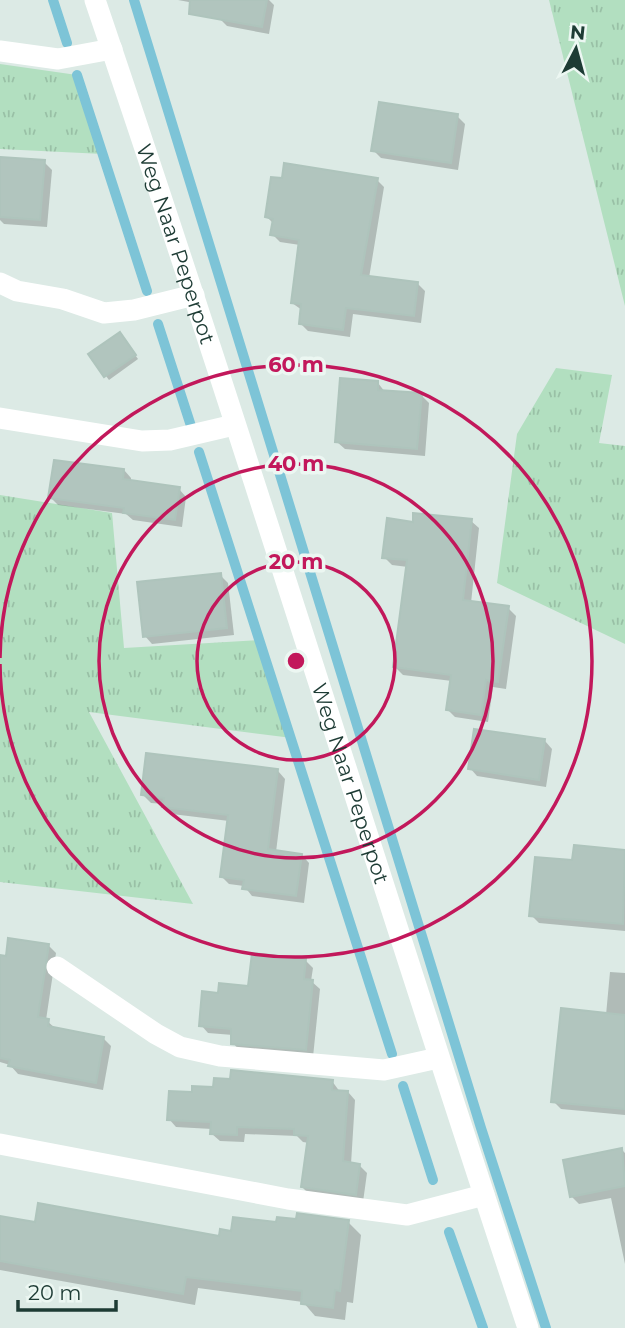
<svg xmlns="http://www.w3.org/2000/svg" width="625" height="1328" font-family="Montserrat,sans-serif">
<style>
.grass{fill:url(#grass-tufts)}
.shadow{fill:#0003}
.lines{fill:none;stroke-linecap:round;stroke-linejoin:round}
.stream{stroke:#7dc4d7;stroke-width:10}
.building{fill:#b1c5be;stroke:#aec4bc;stroke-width:2}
.minor{stroke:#fff;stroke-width:21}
.ring{fill:none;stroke:#c2185b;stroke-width:3.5}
.labels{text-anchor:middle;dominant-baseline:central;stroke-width:7;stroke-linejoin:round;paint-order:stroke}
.street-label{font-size:21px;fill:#1d3b34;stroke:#ecf7f2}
.centre{fill:#c2185b;stroke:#ecf7f2;stroke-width:3.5}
.ring-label{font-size:21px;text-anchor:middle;font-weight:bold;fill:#c2185b;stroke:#ecf7f2;stroke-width:7;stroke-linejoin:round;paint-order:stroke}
</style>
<defs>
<pattern id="grass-tufts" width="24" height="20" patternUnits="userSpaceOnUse" patternTransform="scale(1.75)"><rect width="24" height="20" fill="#b2dfc0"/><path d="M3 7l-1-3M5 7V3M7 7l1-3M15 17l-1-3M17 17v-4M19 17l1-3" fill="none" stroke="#99c0a6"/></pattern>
</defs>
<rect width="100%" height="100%" fill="#dceae5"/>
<!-- grass -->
<g class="grass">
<polygon points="549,0 625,0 625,306"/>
<polygon points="0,64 77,75 103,154 0,149"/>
<polygon points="556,368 612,375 599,443 625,446 625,644 497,583 517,434"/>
<polygon points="0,495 112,513 124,648 260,640 292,738 89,712 193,904 0,882"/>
</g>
<!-- shadow -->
<g class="shadow">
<polygon points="178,0 269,0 274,5 269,34 227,26 219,18 221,8"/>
<polygon points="457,116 465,124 458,170 381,158 373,150"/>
<polygon points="44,162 52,170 47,227 4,224 0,220 0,168"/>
<polygon points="377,180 384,187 369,278 418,284 425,291 421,323 353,314 350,337 308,331 301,324 302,310 292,303 300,245 280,242 272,234 274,224 267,217"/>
<polygon points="123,338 138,359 109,380 90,355"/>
<polygon points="378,383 385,392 421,395 429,403 425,456 345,449 337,442"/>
<polygon points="124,470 131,478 131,482 179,489 186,497 182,527 133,520 126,514 58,505 50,497"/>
<polygon points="471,521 479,528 471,603 508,608 516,616 506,689 493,687 488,722 455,717 448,710 452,681 403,675 395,667 408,567 392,565 384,557 414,524"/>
<polygon points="220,575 228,583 234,635 152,644 145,636"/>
<polygon points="545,741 552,749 546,787 477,776 470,768"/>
<polygon points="278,771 285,779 276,852 302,855 309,863 304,903 252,896 244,886 229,884 222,877 229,821 172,814 165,804 151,803 143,795"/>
<polygon points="575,847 625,851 625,931 539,923 531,915 574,862"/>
<polygon points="48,945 56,953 46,1020 56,1029 103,1038 111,1046 103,1090 18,1074 10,1065 0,1062 0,956 7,957"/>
<polygon points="305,960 313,968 311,981 320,989 313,1057 240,1051 233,1043 233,1035 208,1033 201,1025 220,995 250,988"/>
<polygon points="610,972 625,973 625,1115 561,1109 553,1101 606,1015"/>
<polygon points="332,1081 340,1092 348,1092 355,1100 351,1164 359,1165 367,1173 363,1202 310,1195 302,1187 309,1143 303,1142 297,1136 245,1134 244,1142 220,1141 212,1134 212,1129 176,1127 169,1119 193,1094 215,1089"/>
<polygon points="622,1150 625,1153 625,1264 611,1198 579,1204 571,1196"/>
<polygon points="0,1218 36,1224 220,1238 278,1224 348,1222 361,1235 353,1303 347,1302 345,1320 315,1316 303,1302 198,1288 195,1305 0,1270"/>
</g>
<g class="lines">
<!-- stream -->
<g class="stream">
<polyline points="53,0 67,43"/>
<polyline points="134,0 481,1128 546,1328"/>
<polyline points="77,75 147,291"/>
<polyline points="158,324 191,426"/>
<polyline points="199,452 392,1054"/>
<polyline points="403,1086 433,1180"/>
<polyline points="449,1232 483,1328"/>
</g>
</g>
<!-- building -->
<g class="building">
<polygon points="190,0 267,0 262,27 189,14"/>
<polygon points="379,102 458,114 451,163 371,151"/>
<polygon points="0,157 45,160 40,220 0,217"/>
<polygon points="284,163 378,178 361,275 418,282 414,316 346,308 343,330 299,324 301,304 291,303 299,240 270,235 273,219 265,217 271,177 282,178"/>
<polygon points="120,332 136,355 104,377 88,354"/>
<polygon points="340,378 378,381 378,390 422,393 417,449 335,442"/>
<polygon points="54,460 124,469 123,479 180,487 175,520 123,513 124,508 48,498"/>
<polygon points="413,513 472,519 463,600 509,606 498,682 486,680 481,715 446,710 451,675 393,667 407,560 382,558 387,518 413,522"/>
<polygon points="221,573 227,628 143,637 137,582"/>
<polygon points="474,729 545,739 539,780 468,769"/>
<polygon points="146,753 278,769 268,849 302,854 296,896 242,889 244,880 220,877 228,815 162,807 164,798 141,795"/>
<polygon points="574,845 625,850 623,924 529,916 535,857 572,860"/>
<polygon points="8,938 49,944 38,1017 49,1019 48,1026 104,1037 96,1083 8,1066 10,1060 0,1058 0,955 6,956"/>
<polygon points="252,953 306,959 304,979 313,980 306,1050 231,1044 231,1029 199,1026 202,991 218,993 219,983 248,986"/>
<polygon points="561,1008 625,1015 625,1109 551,1102"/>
<polygon points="231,1070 333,1080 332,1090 348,1091 343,1161 360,1164 356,1195 301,1187 308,1136 294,1135 294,1129 237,1127 237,1135 210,1134 211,1122 167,1120 169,1091 192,1092 192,1086 213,1087 214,1078 230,1079"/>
<polygon points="622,1148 625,1186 570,1197 563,1160"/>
<polygon points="38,1203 219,1236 220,1229 231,1231 233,1217 276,1222 277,1217 296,1219 297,1213 349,1220 340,1291 335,1290 333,1308 301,1304 302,1291 186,1277 183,1294 0,1261 0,1216 35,1222"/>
</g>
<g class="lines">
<!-- minor -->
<g class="minor">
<path id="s1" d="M95 0C245 441 381 886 528 1328"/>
<polyline points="0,51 58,59 112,49"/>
<polyline points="0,283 17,291 63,299 104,313 134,310 194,295"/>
<polyline points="0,418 142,441 170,440 234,425"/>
<polyline points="57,967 156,1034 180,1047 220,1056 384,1070 438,1058"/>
<polyline points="0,1144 288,1199 407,1215 484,1195"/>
</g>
</g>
<!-- distance rings -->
<g class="ring">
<circle cx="296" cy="661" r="99"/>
<circle cx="296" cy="661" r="197"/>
<path d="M0 658A296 296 0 1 1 0 664"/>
</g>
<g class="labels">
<!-- street labels -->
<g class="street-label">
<text stroke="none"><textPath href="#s1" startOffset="257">Weg Naar Peperpot</textPath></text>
<text stroke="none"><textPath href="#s1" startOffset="824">Weg Naar Peperpot</textPath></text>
</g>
</g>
<circle cx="296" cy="661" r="10" class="centre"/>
<g class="ring-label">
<text x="296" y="372">60 m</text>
<text x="296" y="471">40 m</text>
<text x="296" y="569">20 m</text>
</g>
<!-- north arrow -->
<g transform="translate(576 49) rotate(6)" stroke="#ecf7f2" stroke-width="5" paint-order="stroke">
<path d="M0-5L12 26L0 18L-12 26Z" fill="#1d3b34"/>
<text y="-10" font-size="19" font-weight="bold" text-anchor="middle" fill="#1d3b34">N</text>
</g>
<!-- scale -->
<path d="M18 1300v10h98v-10" fill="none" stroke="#1d3b34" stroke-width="3.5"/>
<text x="28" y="1300" font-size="21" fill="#1d3b34" stroke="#ecf7f2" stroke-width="5" paint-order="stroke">20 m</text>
</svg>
